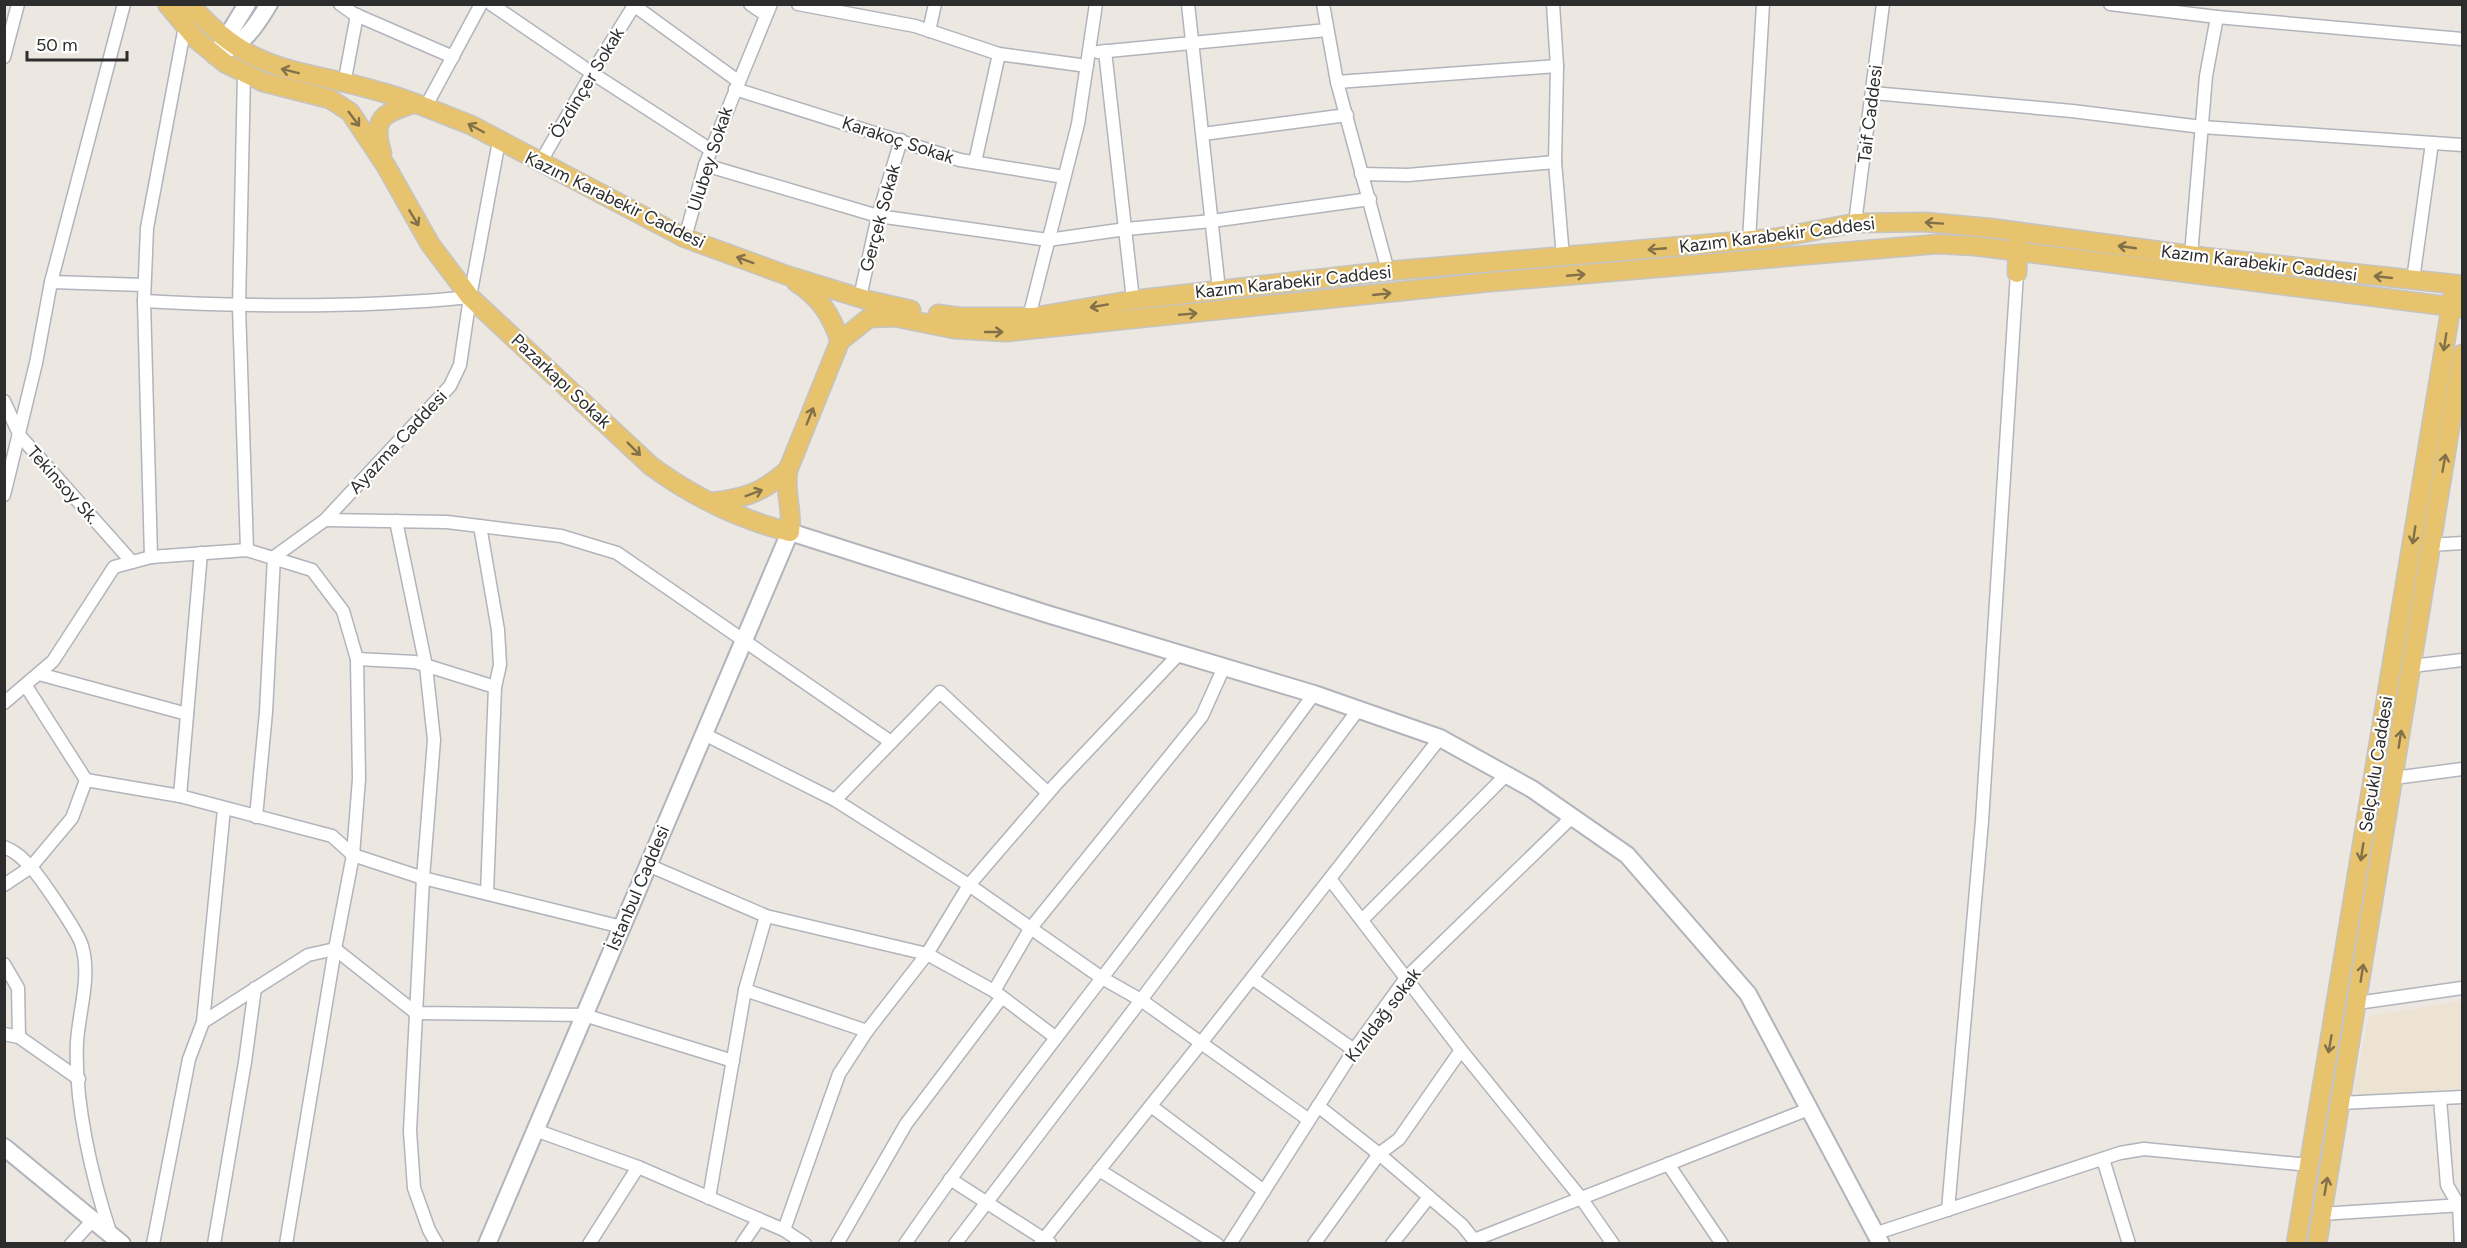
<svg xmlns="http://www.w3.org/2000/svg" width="2467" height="1248" font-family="Figtree,sans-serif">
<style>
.education{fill:#ede3d2}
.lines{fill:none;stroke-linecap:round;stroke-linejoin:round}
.street-casing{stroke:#b1b4bc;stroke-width:15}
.secondary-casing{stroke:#b1b4bc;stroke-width:20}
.primary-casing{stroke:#c4c4c4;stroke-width:21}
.street{stroke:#fff;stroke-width:12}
.secondary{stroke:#fff;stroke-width:16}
.primary{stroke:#e7c36d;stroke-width:18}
.oneway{stroke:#81704a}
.labels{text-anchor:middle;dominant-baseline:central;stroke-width:4.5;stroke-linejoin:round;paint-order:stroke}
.street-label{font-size:18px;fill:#2d2d2d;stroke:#fff}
</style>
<rect width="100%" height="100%" fill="#ede7e1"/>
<!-- education -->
<polygon class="education" points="2462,1001 2462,1088 2361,1096 2354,1089 2369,1016"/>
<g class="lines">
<defs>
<g id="street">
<polyline points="340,4 354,14 453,57"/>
<polyline points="491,4 592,73 711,150"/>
<polyline points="632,4 738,81"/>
<polyline points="750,4 766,15"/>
<polyline points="798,4 915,26 999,54 1087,66"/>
<polyline points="1188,4 1219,290"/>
<polyline points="1323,4 1337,82 1388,271"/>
<polyline points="1553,4 1557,66 1555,162 1563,257"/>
<polyline points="2110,4 2217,17 2462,39"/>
<polyline points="929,31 935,4"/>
<polyline points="1105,51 1133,300"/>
<polyline points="1098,52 1327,30"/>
<polyline points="4,57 18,4"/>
<polyline points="244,73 239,307 247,550"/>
<polyline points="1337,82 1557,66"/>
<polyline points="344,84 357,15"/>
<polyline points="735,89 960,160 1064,177"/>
<polyline points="1873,93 2072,111 2202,127 2462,145"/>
<polyline points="425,108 481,4"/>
<polyline points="1203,134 1347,115"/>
<polyline points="975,162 999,54"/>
<polyline points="540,163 592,73 635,4"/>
<polyline points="705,165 878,216 1048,240 1126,229 1212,221 1370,199"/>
<polyline points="1361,174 1408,175 1555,162"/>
<polyline points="1855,223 1883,4"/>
<polyline points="685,238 705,165 771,4"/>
<polyline points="1749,240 1763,4"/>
<polyline points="2191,255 2206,76 2217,17"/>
<polyline points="2413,280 2432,143"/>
<polyline points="51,282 144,285"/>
<polyline points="860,297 878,216 901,140"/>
<path d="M144 301C251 307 362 308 470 297"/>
<polyline points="1029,317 1078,124 1096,4"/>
<polyline points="4,401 20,436 132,562"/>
<polyline points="4,495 36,363 51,282 124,4"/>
<polyline points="325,520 447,522 561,536 617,553 891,742"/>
<polyline points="396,521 426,666 434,740 423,878 410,1131 414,1188 429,1230 437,1244"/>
<polyline points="480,526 498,630 500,665 495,687 487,893"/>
<polyline points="2430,545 2462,543"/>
<polyline points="151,557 144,301 147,228 185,26"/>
<polyline points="357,659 415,662 495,687"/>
<polyline points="2412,666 2462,660"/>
<polyline points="39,674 187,714"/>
<polyline points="4,703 53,661 114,567 151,557 247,550 312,570 343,611 357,659 359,779 353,855 335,949 286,1244"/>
<polyline points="704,734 835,800 969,885 1102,978 1141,1000 1309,1120"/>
<polyline points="2394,778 2462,769"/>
<polyline points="86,780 180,796 332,836 353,855 423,878 622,927"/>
<polyline points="180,796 201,553"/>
<polyline points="835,800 940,692 1048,793"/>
<polyline points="256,817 266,712 274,557 325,520 450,386 460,365 470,297 499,141"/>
<path d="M4 847C15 851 22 858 30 866 40 877 79 933 82 946 91 977 79 1011 77 1042 74 1102 92 1178 111 1235"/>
<polyline points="648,865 766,916 927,954 994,991 1055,1037"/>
<polyline points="4,885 31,867 72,818 86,780 26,686"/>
<polyline points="1362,920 1506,775"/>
<polyline points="4,964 18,988 19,1037"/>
<polyline points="1252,978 1354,1050"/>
<polyline points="745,990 867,1031"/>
<polyline points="994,991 1030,929 1202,716 1224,667"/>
<polyline points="2357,1003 2462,988"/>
<polyline points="203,1022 308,955 335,949 416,1013 584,1015 733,1061"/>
<polyline points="4,1034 19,1037 79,1079"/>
<polyline points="1461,1050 1581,1198 1613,1244"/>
<polyline points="2440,1099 2447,1185 2459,1206 2461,1244"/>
<polyline points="2340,1103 2462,1097"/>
<polyline points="1151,1106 1264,1191"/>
<polyline points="1318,1106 1379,1154 1462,1225 1474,1240 1474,1244"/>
<polyline points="535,1130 638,1167 784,1230 805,1244"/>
<polyline points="2103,1159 2129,1244"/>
<polyline points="1668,1164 1722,1244"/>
<polyline points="1099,1170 1217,1244"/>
<polyline points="950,1179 1050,1243"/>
<polyline points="709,1198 745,990 766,916"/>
<polyline points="1948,1210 1982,821 2017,273"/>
<polyline points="2321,1214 2462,1205"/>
<polyline points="784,1230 839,1074 867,1031 927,954 969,885 1056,784 1179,654"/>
<polyline points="1877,1233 2120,1153 2144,1149 2309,1165"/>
<polyline points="1474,1240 1809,1109"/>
<polyline points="71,1244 93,1220"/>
<polyline points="153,1244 189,1059 203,1022 224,809"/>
<polyline points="214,1244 245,1062 255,988"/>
<polyline points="589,1244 638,1167"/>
<polyline points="742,1244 759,1219"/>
<polyline points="837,1244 906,1124 1002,997"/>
<path d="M905 1244C968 1152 1035 1065 1102 978 1174 884 1244 789 1314 694"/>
<polyline points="955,1244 1141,1000 1358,710"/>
<polyline points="1040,1244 1201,1043 1440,738"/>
<polyline points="1230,1244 1354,1050 1406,978 1572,817"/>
<polyline points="1314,1244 1379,1154 1399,1139 1461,1050 1330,879"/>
<polyline points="1392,1244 1429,1197"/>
</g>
<g id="secondary">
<polyline points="219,50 247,4"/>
<path d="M215 56C244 43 253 31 269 4"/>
<polyline points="4,1147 122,1244"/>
<polyline points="487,1244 790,532 1047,614 1314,694 1440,738 1532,789 1627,855 1748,994 1881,1244"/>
</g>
<g id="primary">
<path d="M167 4 197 40 225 63 263 82 330 99 350 112 386 166 430 244 470 297 651 466C692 496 741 520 790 532 793 511 784 491 788 470L840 341 869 318 895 317 954 329 1006 332 1490 282 1937 244 1975 246 2462 308"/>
<path d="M190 4C253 77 298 67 381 92 411 100 442 114 471 125L685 238 786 275 867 300 911 310"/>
<path d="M382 153C371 119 383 113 413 104"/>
<polyline points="2017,273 2018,239"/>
<path d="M796 282C820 297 831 315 840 341"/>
<polyline points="938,314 960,317 1033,317 1133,300 1388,271 1776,238 1855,223 1925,222 1990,228 2204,257 2462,285"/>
<path d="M713 502C746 498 763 492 788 470"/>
<polyline points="2296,1244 2453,295"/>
<polyline points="2317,1244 2462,354"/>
</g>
</defs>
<!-- street casing -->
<use href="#street" class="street-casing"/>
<!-- secondary casing -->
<use href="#secondary" class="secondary-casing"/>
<!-- primary casing -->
<use href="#primary" class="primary-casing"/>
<!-- street -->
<use href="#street" class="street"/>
<!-- secondary -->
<use href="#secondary" class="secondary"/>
<!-- primary -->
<use href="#primary" class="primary"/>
</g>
<!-- one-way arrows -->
<defs><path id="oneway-shaft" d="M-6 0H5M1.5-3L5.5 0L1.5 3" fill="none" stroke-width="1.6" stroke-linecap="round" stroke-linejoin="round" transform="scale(1.5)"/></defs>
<g class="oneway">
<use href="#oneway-shaft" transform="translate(290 71) rotate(-166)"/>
<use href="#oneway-shaft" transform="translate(354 119) rotate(53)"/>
<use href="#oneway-shaft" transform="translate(476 128) rotate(-152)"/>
<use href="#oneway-shaft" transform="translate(414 218) rotate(59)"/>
<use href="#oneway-shaft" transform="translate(1934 223) rotate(-176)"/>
<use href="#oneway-shaft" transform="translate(2127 247) rotate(-172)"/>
<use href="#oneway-shaft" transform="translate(1657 249) rotate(175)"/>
<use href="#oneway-shaft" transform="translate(745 260) rotate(-160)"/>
<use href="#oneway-shaft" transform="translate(1576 275) rotate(-5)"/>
<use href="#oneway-shaft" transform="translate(2383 277) rotate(-174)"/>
<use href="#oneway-shaft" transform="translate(1382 294) rotate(-6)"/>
<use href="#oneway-shaft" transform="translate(1099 306) rotate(170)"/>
<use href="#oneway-shaft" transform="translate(1188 314) rotate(-5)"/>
<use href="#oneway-shaft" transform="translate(994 332)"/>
<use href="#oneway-shaft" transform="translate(2445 342) rotate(99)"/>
<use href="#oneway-shaft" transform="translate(810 416) rotate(-68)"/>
<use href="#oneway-shaft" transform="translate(634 449) rotate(45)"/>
<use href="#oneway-shaft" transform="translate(2444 463) rotate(-80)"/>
<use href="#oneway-shaft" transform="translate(754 493) rotate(-21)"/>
<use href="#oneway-shaft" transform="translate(2414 535) rotate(99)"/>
<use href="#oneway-shaft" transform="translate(2400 739) rotate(-81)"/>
<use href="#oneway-shaft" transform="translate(2362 852) rotate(99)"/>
<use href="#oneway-shaft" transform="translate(2362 973) rotate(-81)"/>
<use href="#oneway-shaft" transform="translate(2330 1044) rotate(100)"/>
<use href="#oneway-shaft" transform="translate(2326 1186) rotate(-80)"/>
</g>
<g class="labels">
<!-- street labels -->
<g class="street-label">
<text transform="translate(587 83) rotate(-59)">Özdinçer Sokak</text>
<text transform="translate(1870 114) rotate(-83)">Taif Caddesi</text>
<text transform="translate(898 140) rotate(18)">Karakoç Sokak</text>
<text transform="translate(710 159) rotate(-72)">Ulubey Sokak</text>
<text transform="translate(615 200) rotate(26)">Kazım Karabekir Caddesi</text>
<text transform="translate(880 218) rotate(-75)">Gerçek Sokak</text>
<text transform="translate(1777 235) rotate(-7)">Kazım Karabekir Caddesi</text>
<text transform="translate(2259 263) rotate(7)">Kazım Karabekir Caddesi</text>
<text transform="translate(1293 282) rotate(-6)">Kazım Karabekir Caddesi</text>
<text transform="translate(561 381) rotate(43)">Pazarkapı Sokak</text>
<text transform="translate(398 442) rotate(-47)">Ayazma Caddesi</text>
<text transform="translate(63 485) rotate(48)">Tekinsoy Sk.</text>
<text transform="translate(2376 764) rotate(-81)">Selçuklu Caddesi</text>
<text transform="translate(638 888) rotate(-67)">İstanbul Caddesi</text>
<text transform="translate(1383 1015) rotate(-53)">Kızıldağ sokak</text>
</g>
</g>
<!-- border -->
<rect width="2467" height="1248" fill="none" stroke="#2d2d2d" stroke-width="12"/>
<!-- scale -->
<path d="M27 51v9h100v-9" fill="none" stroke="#2d2d2d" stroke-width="3"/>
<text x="36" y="51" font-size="18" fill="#2d2d2d" stroke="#ffffff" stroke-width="4.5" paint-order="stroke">50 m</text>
</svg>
